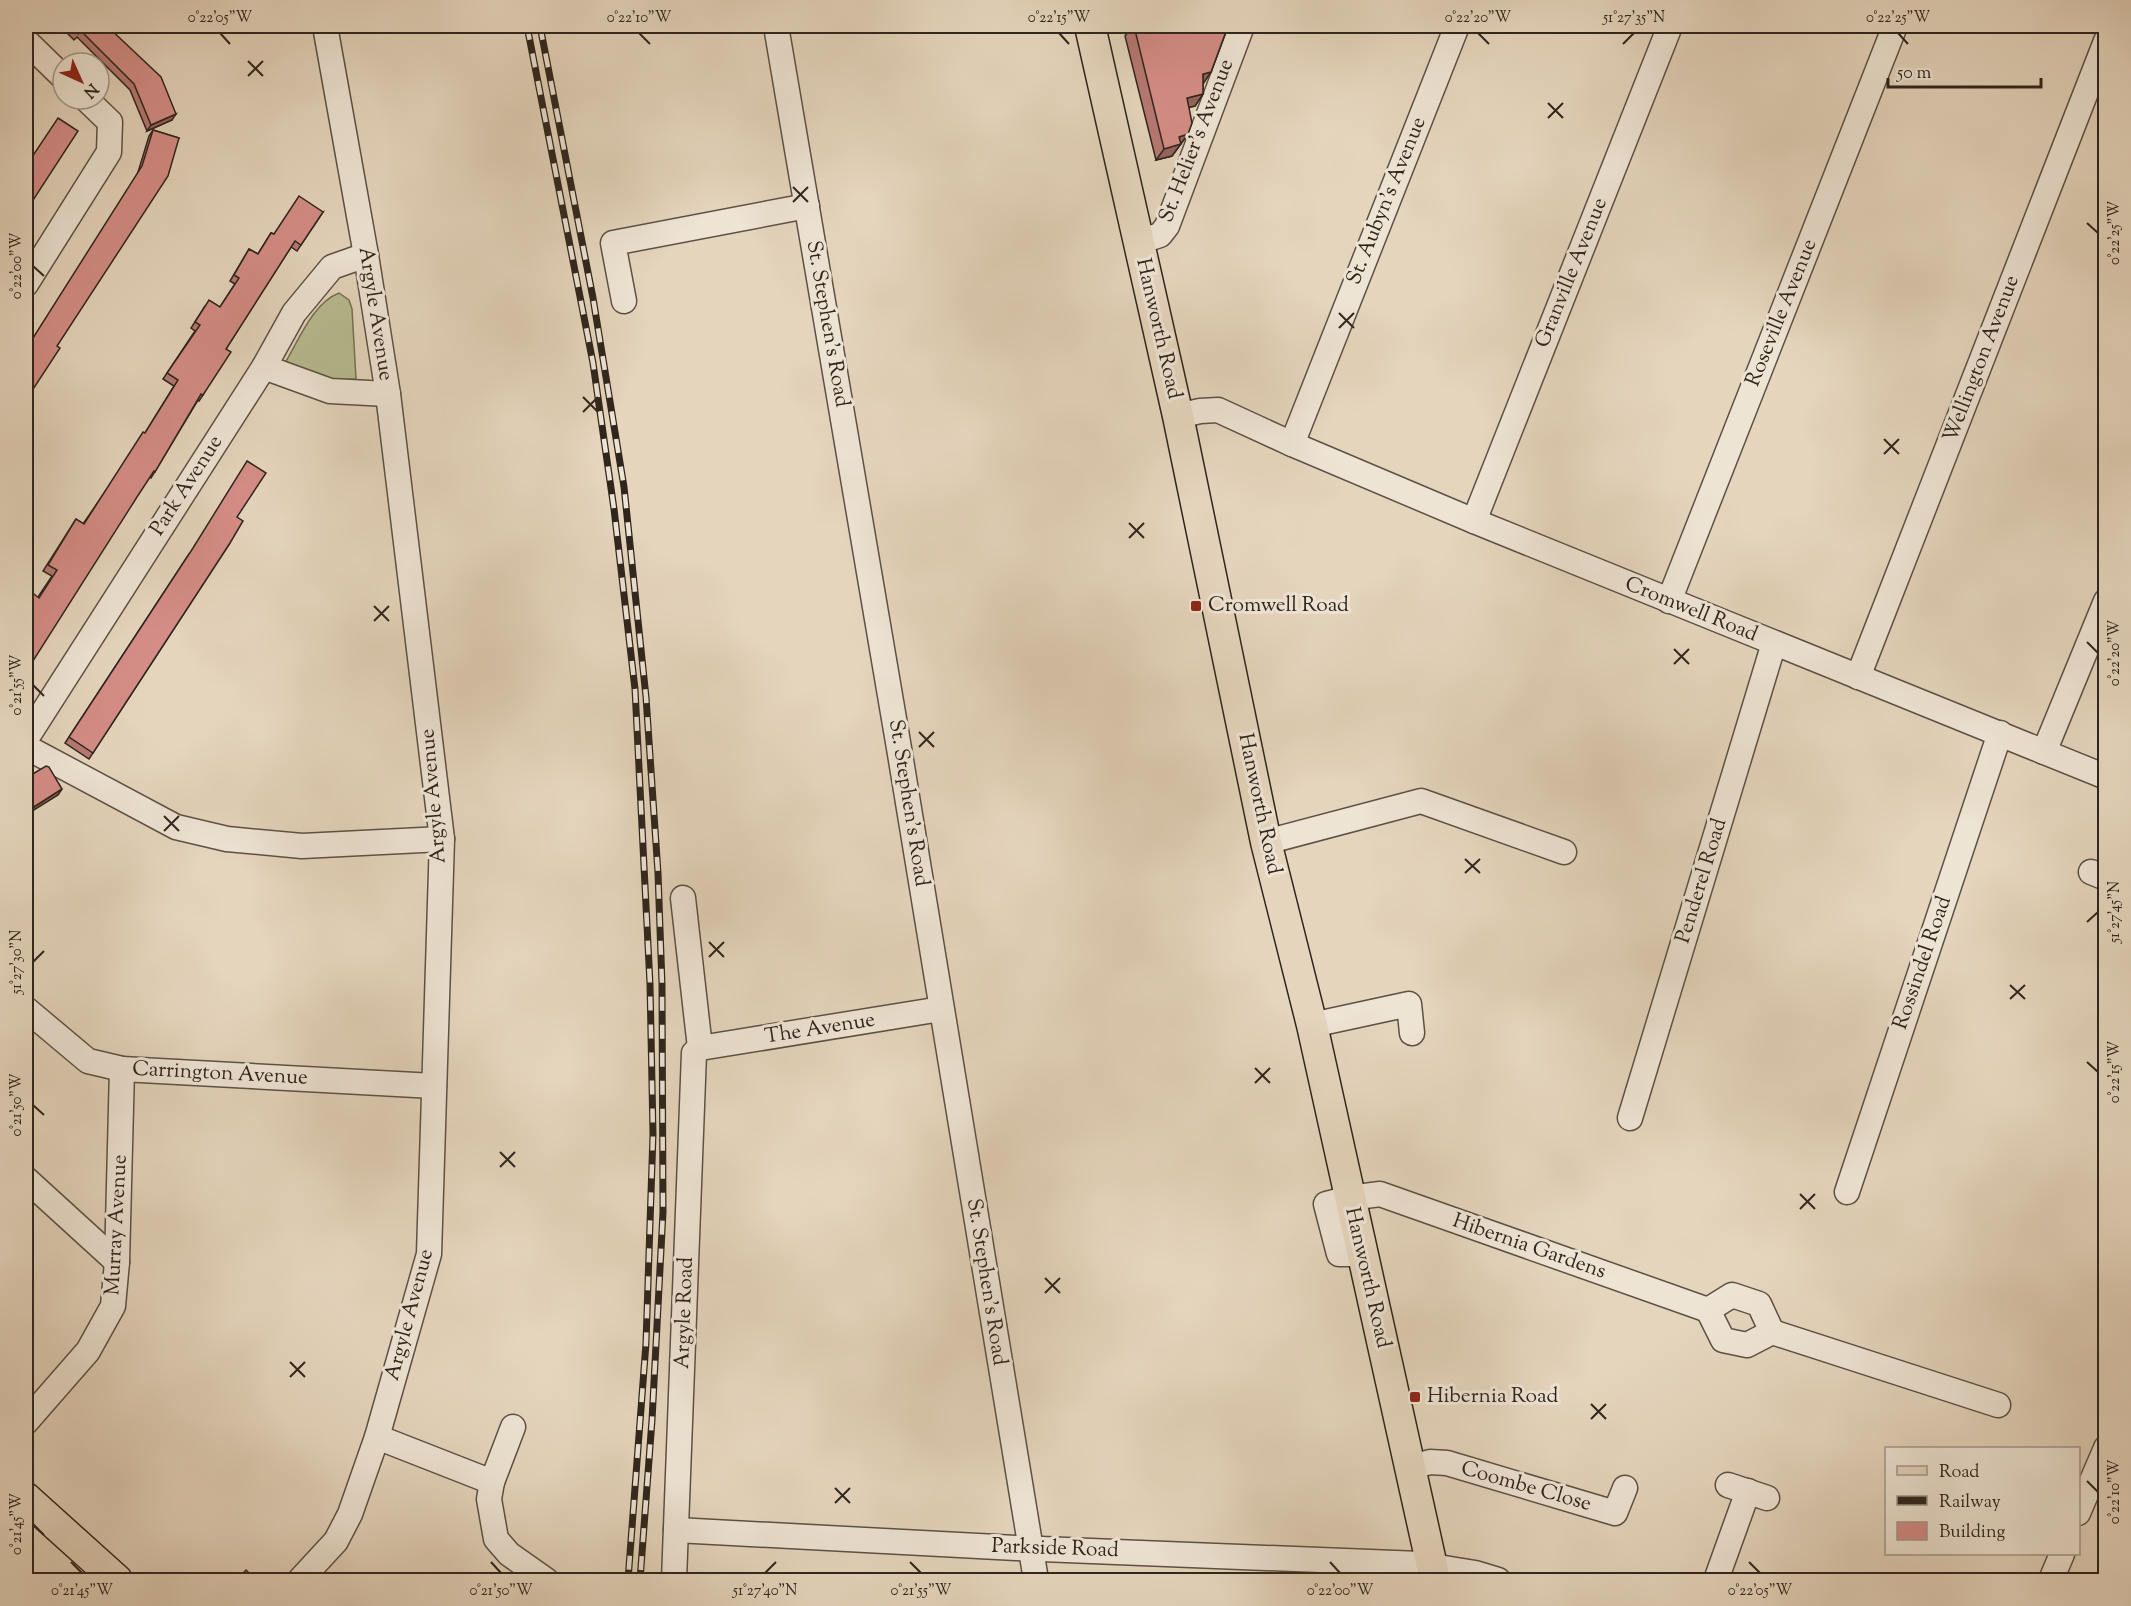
<svg xmlns="http://www.w3.org/2000/svg" width="2131" height="1606" font-family="'Sorts Mill Goudy',serif">
<style>
.green{fill:#b7bc8f;stroke:#737056;stroke-width:1.5}
.lines{fill:none;stroke-linecap:round;stroke-linejoin:round}
.minor-casing{stroke:#5c5145;stroke-width:27}
.major-casing{stroke:#2f251d;stroke-width:33}
.minor{stroke:#eee4d4;stroke-width:24}
.major{stroke:#e5d5bd;stroke-width:30}
.rail-casing{stroke:#2f251d;stroke-width:7}
.rail{stroke:#eee4d4;stroke-width:4.5;stroke-dasharray:14;stroke-linecap:butt}
.wall{fill:#b77974;stroke:#2f251d;stroke-width:1.5}
.shaded-wall{fill:#95635e;stroke:#2f251d;stroke-width:1.5}
.building{fill:#d58d87;stroke:#2f251d;stroke-width:1.5}
.ticks{fill:none;stroke:#2f251d;stroke-width:2}
.poi-dot{fill:#8f2418;stroke:#eee4d4;stroke-width:2}
.labels{text-anchor:middle;dominant-baseline:central;stroke-width:6;stroke-linejoin:round;paint-order:stroke}
.street-label{font-size:21px;fill:#2f251d;stroke:#eee4d4}
.poi-label{font-size:21px;fill:#2f251d;stroke:#eee4d4;text-anchor:start}
.neatline{fill:none;stroke:#2f251d;stroke-width:2}
.ticks-label{font-size:15px;text-anchor:middle;fill:#2f251d}
</style>
<rect width="100%" height="100%" fill="#e5d5bd"/>
<filter id="stains"><feTurbulence type="fractalNoise" baseFrequency=".00333" numOctaves="4"/><feColorMatrix values="0 0 0 0 .2 0 0 0 0 .09 0 0 0 0 .02 0 0 0 .5 -.17"/></filter>
<radialGradient id="worn" r=".72"><stop offset=".6" stop-color="#630" stop-opacity="0"/><stop offset="1" stop-color="#630" stop-opacity=".3"/></radialGradient>
<!-- green -->
<path class="green" d="M339 293 349 300 352 309 356 379 326 380 285 363C299 340 313 303 339 293Z"/>
<g class="lines">
<defs>
<g id="minor">
<polyline points="776,26 900,754 1036,1580"/>
<polyline points="26,41 63,77"/>
<polyline points="1138,242 1160,235 1167,226 1242,26"/>
<polyline points="26,284 109,152 110,122 86,99"/>
<polyline points="624,301 613,243 807,206"/>
<polyline points="264,367 330,391 388,394"/>
<polyline points="1178,416 1200,411 1218,410 1292,444 1474,521 2106,777"/>
<polyline points="1292,444 1457,26"/>
<polyline points="1474,521 1670,26"/>
<polyline points="1669,601 1895,26"/>
<polyline points="1858,677 2106,41"/>
<polyline points="26,739 264,367 294,313 332,267 366,255"/>
<polyline points="26,747 176,827 227,839 302,846 442,839"/>
<polyline points="2044,752 2106,601"/>
<polyline points="1266,842 1421,801 1564,852"/>
<polyline points="2091,872 2106,878"/>
<polyline points="683,898 700,1048"/>
<polyline points="26,1009 88,1061 122,1069 434,1086"/>
<polyline points="1312,1025 1409,1004 1412,1033"/>
<polyline points="700,1048 941,1009"/>
<polyline points="1630,1118 1774,643"/>
<polyline points="26,1179 117,1262"/>
<polyline points="1847,1192 2000,733"/>
<polyline points="1362,1254 1339,1254 1326,1204 1349,1198 1380,1194 1708,1310"/>
<polygon points="1732,1295 1759,1304 1772,1332 1747,1345 1723,1340 1708,1310"/>
<polyline points="1772,1332 1998,1405"/>
<polyline points="26,1422 88,1351 113,1306 117,1262 122,1069"/>
<polyline points="377,1437 492,1482 513,1427"/>
<polyline points="1409,1468 1430,1462 1447,1463 1615,1513 1625,1488"/>
<polyline points="492,1482 489,1499 496,1539 509,1554 546,1580"/>
<polyline points="1728,1485 1767,1498"/>
<polyline points="2078,1513 2106,1448"/>
<polyline points="676,1530 1016,1548 1420,1564 1475,1573 1498,1580"/>
<polyline points="300,1580 336,1541 350,1514 377,1437 429,1254 442,839 388,394 366,255 325,26"/>
<polyline points="674,1580 694,1053 700,1048"/>
<polyline points="1716,1580 1748,1491"/>
<polyline points="2051,1580 2062,1554"/>
</g>
<g id="major">
<polyline points="1090,26 1178,416 1266,842 1312,1025 1435,1580"/>
<polyline points="26,1498 117,1580"/>
</g>
</defs>
<!-- minor casing -->
<use href="#minor" class="minor-casing"/>
<!-- major casing -->
<use href="#major" class="major-casing"/>
<!-- minor -->
<use href="#minor" class="minor"/>
<!-- major -->
<use href="#major" class="major"/>
<defs>
<g id="rail">
<polyline points="527,26 593,363 614,509 635,689 650,984 653,1134 646,1343 628,1580"/>
<polyline points="540,26 593,298 624,487 646,697 658,873 662,984 663,1212 652,1420 640,1580"/>
</g>
</defs>
<!-- rail casing -->
<use href="#rail" class="rail-casing"/>
<!-- rail -->
<use href="#rail" class="rail"/>
</g>
<!-- wall -->
<g class="wall">
<polygon points="60,26 107,26 172,120 147,131 130,90 77,37 74,40"/>
<polygon points="1132,26 1228,26 1211,72 1203,83 1203,94 1195,106 1189,107 1188,134 1172,156 1156,160 1125,36"/>
<polygon points="153,130 179,138 138,172 149,136"/>
<polygon points="323,212 297,251 291,247 226,349 203,395 199,401 198,400 151,478 150,477 38,597 52,576 43,571 76,519 83,524 145,433 174,386 163,379 195,331 191,328 205,306 220,307 235,284 230,281 249,249 258,254 271,233 274,234"/>
<polygon points="237,517 230,543 89,759 65,743 189,554"/>
</g>
<!-- shaded-wall -->
<g class="shaded-wall">
<polygon points="1211,72 1203,84 1203,74"/>
<polygon points="1203,94 1195,106 1178,110 1187,98"/>
<polygon points="176,114 172,120 147,131 151,125"/>
<polygon points="1188,134 1172,156 1156,160 1164,149 1179,137"/>
<polygon points="62,789 58,795 26,815 26,812"/>
</g>
<!-- building -->
<g class="building">
<polygon points="70,26 107,26 161,77 176,114 151,125 134,84 81,31 78,34"/>
<polygon points="1134,26 1228,26 1211,72 1203,74 1203,94 1187,98 1192,123 1188,134 1179,137 1181,144 1164,149"/>
<polygon points="58,118 78,131 26,211 26,166"/>
<polygon points="153,130 179,138 168,176 57,346 60,348 26,400 26,349 142,166"/>
<polygon points="299,196 323,212 301,245 295,241 226,349 231,352 203,395 201,394 155,472 154,471 137,497 26,672 26,607 34,594 39,598 57,570 48,565 76,519 84,524 143,432 145,433 178,380 167,373 200,325 195,322 209,300 220,307 239,278 234,275 249,249 258,254 271,233 274,234"/>
<polygon points="247,461 266,473 237,517 243,521 230,543 93,753 69,737 193,548"/>
<polygon points="46,766 49,767 62,789 26,812 26,778"/>
<polygon points="246,1570 257,1581 236,1581"/>
</g>
<!-- ticks -->
<path class="ticks" d="M220 33 230 44M639 33 650 44M1059 33 1069 44M1478 33 1489 44M1898 33 1908 44M1623 44 1634 33M248 61 263 76M248 76 263 61M1548 103 1563 118M1548 118 1563 103M793 187 808 202M793 202 808 187M2087 223 2098 233M33 266 44 276M1339 313 1354 328M1339 328 1354 313M583 397 598 412M583 412 598 397M1884 439 1899 454M1884 454 1899 439M1129 523 1144 538M1129 538 1144 523M374 606 389 621M374 621 389 606M2087 642 2098 653M1674 649 1689 664M1674 664 1689 649M33 685 44 696M919 732 934 747M919 747 934 732M164 816 179 831M164 831 179 816M1465 859 1480 873M1465 873 1480 859M2087 922 2098 912M709 942 724 957M709 957 724 942M33 962 44 951M2010 985 2025 999M2010 999 2025 985M2087 1062 2098 1072M1255 1068 1270 1083M1255 1083 1270 1068M33 1105 44 1115M500 1152 515 1167M500 1167 515 1152M1800 1194 1815 1209M1800 1209 1815 1194M1045 1278 1060 1293M1045 1293 1060 1278M290 1362 305 1377M290 1377 305 1362M1591 1404 1606 1419M1591 1419 1606 1404M2087 1481 2098 1492M835 1488 850 1503M835 1503 850 1488M33 1524 44 1535M71 1562 82 1573M491 1562 501 1573M910 1562 921 1573M1330 1562 1340 1573M1749 1562 1760 1573M765 1573 776 1562"/>
<!-- markers -->
<g class="poi-dot">
<rect x="1190" y="600" width="12" height="12" rx="3"/>
<rect x="1409" y="1391" width="12" height="12" rx="3"/>
</g>
<g class="labels">
<!-- street labels -->
<g class="street-label">
<text transform="translate(1197 141) rotate(-69)">St. Helier's Avenue</text>
<text transform="translate(1387 201) rotate(-68)">St. Aubyn's Avenue</text>
<text transform="translate(1572 273) rotate(-68)">Granville Avenue</text>
<text transform="translate(1782 313) rotate(-68)">Roseville Avenue</text>
<text transform="translate(375 314) rotate(81)">Argyle Avenue</text>
<text transform="translate(827 324) rotate(80)">St. Stephen's Road</text>
<text transform="translate(1158 329) rotate(77)">Hanworth Road</text>
<text transform="translate(1982 359) rotate(-69)">Wellington Avenue</text>
<text transform="translate(187 486) rotate(-57)">Park Avenue</text>
<text transform="translate(1691 610) rotate(22)">Cromwell Road</text>
<text transform="translate(434 796) rotate(-95)">Argyle Avenue</text>
<text transform="translate(908 803) rotate(81)">St. Stephen's Road</text>
<text transform="translate(1259 804) rotate(78)">Hanworth Road</text>
<text transform="translate(1702 881) rotate(-73)">Penderel Road</text>
<text transform="translate(1923 963) rotate(-71)">Rossindel Road</text>
<text transform="translate(820 1029) rotate(-9)">The Avenue</text>
<text transform="translate(220 1074) rotate(3)">Carrington Avenue</text>
<text transform="translate(117 1225) rotate(-87)">Murray Avenue</text>
<text transform="translate(1529 1247) rotate(19)">Hibernia Gardens</text>
<text transform="translate(1367 1278) rotate(77)">Hanworth Road</text>
<text transform="translate(986 1282) rotate(81)">St. Stephen's Road</text>
<text transform="translate(685 1313) rotate(-88)">Argyle Road</text>
<text transform="translate(410 1315) rotate(-75)">Argyle Avenue</text>
<text transform="translate(1526 1487) rotate(16)">Coombe Close</text>
<text transform="translate(1055 1549) rotate(2)">Parkside Road</text>
</g>
<!-- poi labels -->
<g class="poi-label">
<text x="1208" y="606">Cromwell Road</text>
<text x="1427" y="1397">Hibernia Road</text>
</g>
</g>
<!-- margin -->
<rect width="2131" height="1606" fill="none" stroke="#e5d5bd" stroke-width="66"/>
<!-- legend -->
<rect x="1885" y="1447" width="195" height="108" fill="#eee4d4" stroke="#a2988b" stroke-width="1.5"/>
<rect x="1897" y="1466" width="30" height="9" fill="#e5d5bd" stroke="#a2988b" stroke-width="1.5"/>
<text x="1939" y="1477" font-size="18" fill="#2f251d">Road</text>
<rect x="1897" y="1496" width="30" height="9" fill="#2f251d" stroke="#a2988b" stroke-width="1.5"/>
<text x="1939" y="1507" font-size="18" fill="#2f251d">Railway</text>
<rect x="1897" y="1522" width="30" height="18" fill="#d58d87" stroke="#a2988b" stroke-width="1.5"/>
<text x="1939" y="1537" font-size="18" fill="#2f251d">Building</text>
<!-- north arrow -->
<g transform="translate(81 81) rotate(135)"><circle r="28" fill="#eee4d4" stroke="#a2988b" stroke-width="1.5"/>
<path d="M0-4.5L10 22L0 15L-10 22Z" fill="#8f2418"/>
<text y="-9" font-size="16" font-weight="bold" text-anchor="middle" fill="#2f251d">N</text>
</g>
<!-- scale -->
<path d="M1888 78v9h153v-9" fill="none" stroke="#2f251d" stroke-width="3"/>
<text x="1897" y="78" font-size="18" fill="#2f251d" stroke="#eee4d4" stroke-width="4.5" paint-order="stroke">50 m</text>
<rect x="33" y="33" width="2065" height="1540" class="neatline"/>
<g class="ticks-label">
<text x="220" y="22">0°22'05"W</text>
<text x="639" y="22">0°22'10"W</text>
<text x="1059" y="22">0°22'15"W</text>
<text x="1478" y="22">0°22'20"W</text>
<text x="1634" y="22">51°27'35"N</text>
<text x="1898" y="22">0°22'25"W</text>
<text transform="translate(2114 233) rotate(-90)" y="5">0°22'25"W</text>
<text transform="translate(16 266) rotate(-90)" y="5">0°22'00"W</text>
<text transform="translate(2114 653) rotate(-90)" y="5">0°22'20"W</text>
<text transform="translate(16 685) rotate(-90)" y="5">0°21'55"W</text>
<text transform="translate(2114 912) rotate(-90)" y="5">51°27'45"N</text>
<text transform="translate(16 962) rotate(-90)" y="5">51°27'30"N</text>
<text transform="translate(2114 1072) rotate(-90)" y="5">0°22'15"W</text>
<text transform="translate(16 1105) rotate(-90)" y="5">0°21'50"W</text>
<text transform="translate(2114 1492) rotate(-90)" y="5">0°22'10"W</text>
<text transform="translate(16 1524) rotate(-90)" y="5">0°21'45"W</text>
<text x="82" y="1595">0°21'45"W</text>
<text x="501" y="1595">0°21'50"W</text>
<text x="765" y="1595">51°27'40"N</text>
<text x="921" y="1595">0°21'55"W</text>
<text x="1340" y="1595">0°22'00"W</text>
<text x="1760" y="1595">0°22'05"W</text>
</g>
<rect width="100%" height="100%" filter="url(#stains)"/>
<rect width="100%" height="100%" fill="url(#worn)"/>
</svg>
